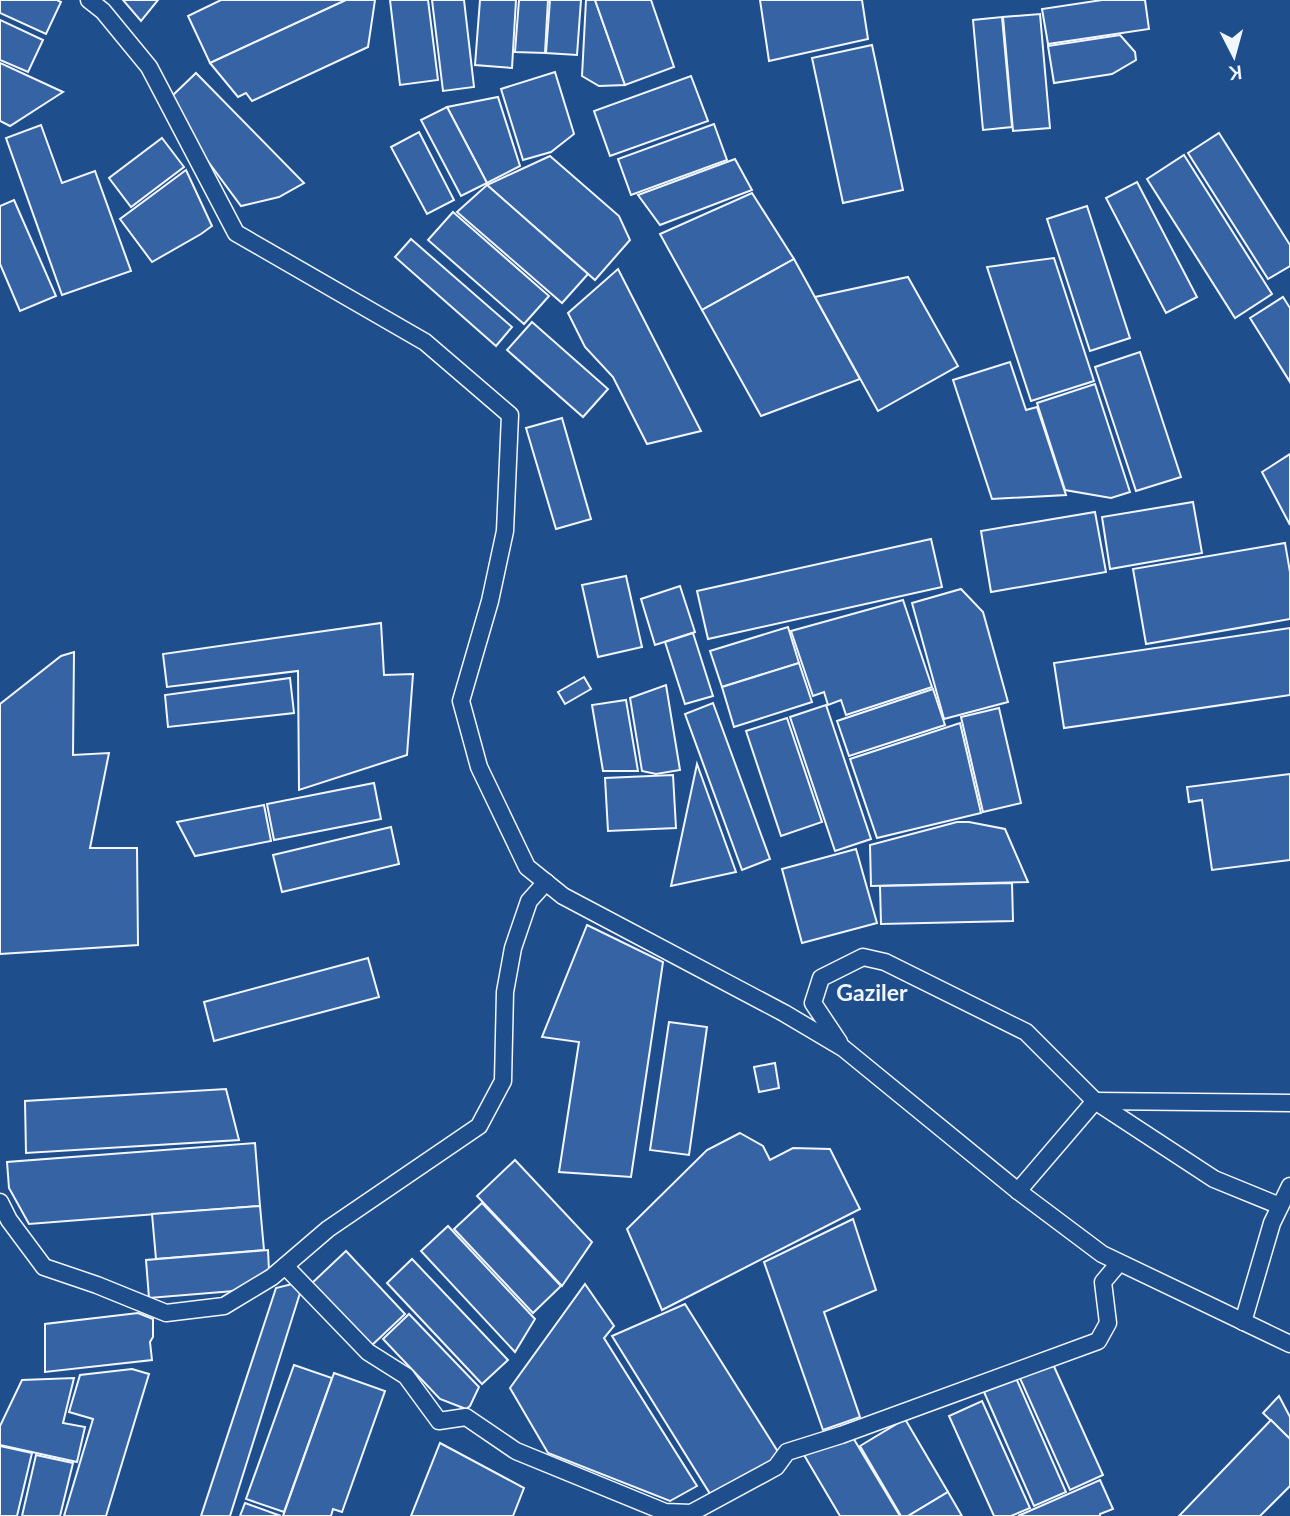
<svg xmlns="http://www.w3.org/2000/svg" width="1290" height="1516" font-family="Lato,sans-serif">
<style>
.building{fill:#3563a3;stroke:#f2f6ff;stroke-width:2}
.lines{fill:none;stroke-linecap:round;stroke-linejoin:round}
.minor-casing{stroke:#f2f6ff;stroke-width:19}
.minor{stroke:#1f4e8c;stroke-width:16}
.labels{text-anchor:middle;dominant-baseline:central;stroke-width:5;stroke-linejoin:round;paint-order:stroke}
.quarter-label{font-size:23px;font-weight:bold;fill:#f2f6ff;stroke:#1f4e8c}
</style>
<rect width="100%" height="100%" fill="#1f4e8c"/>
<!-- building -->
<g class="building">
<polygon points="0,0 57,0 61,2 46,34 0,13"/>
<polygon points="123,0 158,0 141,21"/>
<polygon points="221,0 346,0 210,63 188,16"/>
<polygon points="346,0 375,0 368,47 252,101 246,93 238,97 210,63"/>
<polygon points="390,0 428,0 438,80 400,85"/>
<polygon points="432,0 464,0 474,87 443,91"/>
<polygon points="480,0 516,0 512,68 475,65"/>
<polygon points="519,0 548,0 545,53 515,52"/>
<polygon points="550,0 581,0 577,55 546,53"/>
<polygon points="586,0 595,0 625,85 599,86 582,76"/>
<polygon points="595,0 651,0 674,67 625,85"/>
<polygon points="760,0 862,0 868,39 769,61"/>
<polygon points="1102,0 1145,0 1149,29 1048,44 1042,9"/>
<polygon points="1040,14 1050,128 1013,131 1003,17"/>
<polygon points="1002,17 1012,127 983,130 973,20"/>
<polygon points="0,20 43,40 28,72 0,60"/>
<polygon points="1120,35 1135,52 1136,60 1112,74 1054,83 1048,46"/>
<polygon points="872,45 903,190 843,203 812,58"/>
<polygon points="0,63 63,92 10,126 0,121"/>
<polygon points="555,72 574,134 551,152 523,160 501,89"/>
<polygon points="196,73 304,183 279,197 241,206 204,156 172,96"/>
<polygon points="691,76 708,121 610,156 594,111"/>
<polygon points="498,97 520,166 487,183 447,107"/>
<polygon points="447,107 487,183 461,196 421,120"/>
<polygon points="714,124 727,160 631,195 618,159"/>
<polygon points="41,125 62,183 95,171 131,271 62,295 6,138"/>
<polygon points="419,132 454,200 427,214 391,147"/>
<polygon points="1219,133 1290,245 1290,266 1268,279 1188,153"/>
<polygon points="162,138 184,167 131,207 109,178"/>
<polygon points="1184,155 1272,294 1235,318 1147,179"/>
<polygon points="550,156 619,216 630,240 595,280 487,185"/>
<polygon points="735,159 752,190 660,225 638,195"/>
<polygon points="186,170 212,226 201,234 152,262 120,219"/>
<polygon points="1137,182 1197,297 1166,313 1106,198"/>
<polygon points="487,185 588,274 562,303 457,212"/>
<polygon points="752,193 794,259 702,310 660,234"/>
<polygon points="14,200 56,296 20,311 0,264 0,206"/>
<polygon points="1087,206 1130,338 1090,351 1047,219"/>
<polygon points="453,212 549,296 524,324 428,240"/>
<polygon points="411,239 512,327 496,346 395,257"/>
<polygon points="1054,258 1094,381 1031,401 987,267"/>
<polygon points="794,259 860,379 761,416 702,310"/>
<polygon points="618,269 701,431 647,444 613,377 585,347 568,313"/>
<polygon points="908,277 958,366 878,411 815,297"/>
<polygon points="1283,297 1290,308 1290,382 1250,318"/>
<polygon points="532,322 608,389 583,417 507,350"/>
<polygon points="1140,352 1181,477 1136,491 1095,367"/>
<polygon points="1010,362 1026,410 1037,407 1066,495 992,499 953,380"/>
<polygon points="1095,384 1130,492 1111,498 1065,490 1037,403"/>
<polygon points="562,418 591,519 556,529 526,428"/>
<polygon points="1290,454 1290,525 1262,472"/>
<polygon points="1193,502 1202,553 1110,569 1102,517"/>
<polygon points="1095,512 1106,572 991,592 981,531"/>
<polygon points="931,539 942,587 708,639 697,591"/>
<polygon points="1285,543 1290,572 1290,619 1146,644 1133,569"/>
<polygon points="626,576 642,647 598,657 582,585"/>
<polygon points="680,586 695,632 655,645 641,599"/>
<polygon points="961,589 983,612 1008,702 944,719 912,603"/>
<polygon points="903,600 932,687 846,715 841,700 828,705 824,692 813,696 791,631"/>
<polygon points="381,623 384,675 413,674 407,755 299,790 298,671 167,687 163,654"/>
<polygon points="788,627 799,663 722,687 710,651"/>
<polygon points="1290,628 1290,695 1064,728 1054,663"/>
<polygon points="693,633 713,696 685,704 665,642"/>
<polygon points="74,652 73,755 109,753 90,848 137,848 138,945 0,954 0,704 61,656"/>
<polygon points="799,663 812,702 734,727 722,687"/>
<polygon points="584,677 591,689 565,704 558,692"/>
<polygon points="290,678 294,713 168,727 165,695"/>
<polygon points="666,685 680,770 656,774 642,771 630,698"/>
<polygon points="933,689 945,725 849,756 837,721"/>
<polygon points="626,700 638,771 603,771 592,705"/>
<polygon points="713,703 770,859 742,870 685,714"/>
<polygon points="826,705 871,839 835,851 790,717"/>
<polygon points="999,708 1021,803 983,812 961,717"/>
<polygon points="787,718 822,822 781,836 746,731"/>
<polygon points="960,723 981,813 877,838 850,759"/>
<polygon points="697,764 736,872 671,886"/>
<polygon points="1290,774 1290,860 1212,870 1202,800 1189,802 1187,787"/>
<polygon points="673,775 676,828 608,831 605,778"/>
<polygon points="374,783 381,819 274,840 267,804"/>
<polygon points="264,805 271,841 195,856 177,822"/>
<polygon points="957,822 969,822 1005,829 1028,882 871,886 870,845"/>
<polygon points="391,827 399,864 282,892 273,855"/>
<polygon points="856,849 877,923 802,943 782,869"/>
<polygon points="1012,883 1013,921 881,924 880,886"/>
<polygon points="587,925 663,962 631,1177 559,1172 579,1042 542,1037"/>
<polygon points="368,958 379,997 214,1041 204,1002"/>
<polygon points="669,1022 707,1027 689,1155 650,1150"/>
<polygon points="775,1063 779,1088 759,1092 754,1067"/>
<polygon points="226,1089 239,1140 26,1153 25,1101"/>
<polygon points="740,1133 763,1146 770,1160 793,1148 830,1149 860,1209 662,1310 627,1229 707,1150"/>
<polygon points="255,1143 260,1206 29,1224 9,1188 7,1162"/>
<polygon points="515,1160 592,1242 562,1286 477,1196"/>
<polygon points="482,1203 561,1286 533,1313 454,1229"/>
<polygon points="260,1206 264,1250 156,1259 152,1214"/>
<polygon points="853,1219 876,1290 824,1312 860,1417 823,1430 764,1262"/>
<polygon points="448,1226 535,1319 515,1352 421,1251"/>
<polygon points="268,1250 269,1271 234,1291 149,1298 146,1260"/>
<polygon points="346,1251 405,1314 370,1347 311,1284"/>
<polygon points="412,1259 508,1360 482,1384 387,1283"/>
<polygon points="292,1284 301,1290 230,1516 201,1516 276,1288"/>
<polygon points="585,1284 614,1326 604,1338 697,1486 670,1501 548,1453 510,1388"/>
<polygon points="685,1304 780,1455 712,1497 612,1336"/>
<polygon points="138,1313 153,1319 153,1337 150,1342 152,1360 45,1372 45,1324"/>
<polygon points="409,1314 479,1387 470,1406 466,1409 440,1399 383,1339"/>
<polygon points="1052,1362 1103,1475 1070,1490 1019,1376"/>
<polygon points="294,1365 332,1378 284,1512 246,1499"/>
<polygon points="132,1369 149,1374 106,1516 64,1516 93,1419 69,1412 80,1375"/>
<polygon points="334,1373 385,1391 342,1512 333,1509 331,1516 283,1516"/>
<polygon points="74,1378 63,1423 85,1427 77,1462 0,1445 0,1426 22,1380"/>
<polygon points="1016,1378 1066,1492 1034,1506 984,1392"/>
<polygon points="1279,1396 1290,1417 1290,1439 1263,1413"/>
<polygon points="982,1401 1030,1508 1011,1516 994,1516 949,1416"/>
<polygon points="905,1419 948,1492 908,1516 901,1516 860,1446"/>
<polygon points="1271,1420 1290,1439 1290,1486 1260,1516 1179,1516"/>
<polygon points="852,1436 900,1516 840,1516 804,1455"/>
<polygon points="440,1443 524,1488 513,1516 411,1516"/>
<polygon points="0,1446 32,1453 17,1516 0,1516"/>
<polygon points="36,1455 73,1463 60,1516 22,1516"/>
<polygon points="1100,1480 1113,1509 1100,1514 1100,1516 1018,1516"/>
<polygon points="948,1492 962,1516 908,1516"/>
<polygon points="245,1503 281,1516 240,1516"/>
</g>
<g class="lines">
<defs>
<g id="minor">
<polyline points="89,0 103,11 149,67 236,233 425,342 510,415 505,531 490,601 461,701 479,767 527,867 563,896 784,1013 843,1048 1018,1191 1102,1254 1290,1344"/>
<polyline points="839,1042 813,1003 821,978 863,957 885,962 1026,1032 1095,1101 1018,1191"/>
<polyline points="1095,1101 1214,1179 1280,1206"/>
<polyline points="1095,1101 1290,1103"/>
<polyline points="0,1202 9,1220 44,1267 97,1285 166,1313 224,1306 272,1277 328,1229 479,1126 503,1081 505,992 513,948 529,901 546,882"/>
<polyline points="285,1266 368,1352 406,1376 439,1421 466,1417 516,1451 665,1512 691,1513 776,1467 787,1452 841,1435 1098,1341 1108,1323 1103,1282 1119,1263"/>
<polyline points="1243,1322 1272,1223 1290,1186"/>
</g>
</defs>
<!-- minor casing -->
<use href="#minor" class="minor-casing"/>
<!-- minor -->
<use href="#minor" class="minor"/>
</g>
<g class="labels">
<!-- quarter labels -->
<g class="quarter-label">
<text x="872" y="992">Gaziler</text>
</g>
</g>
<!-- north arrow -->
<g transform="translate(1234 56) rotate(174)" stroke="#1f4e8c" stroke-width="5" paint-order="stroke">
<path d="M0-5L12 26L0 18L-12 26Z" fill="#f2f6ff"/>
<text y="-10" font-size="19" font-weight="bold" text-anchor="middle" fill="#f2f6ff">K</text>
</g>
</svg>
